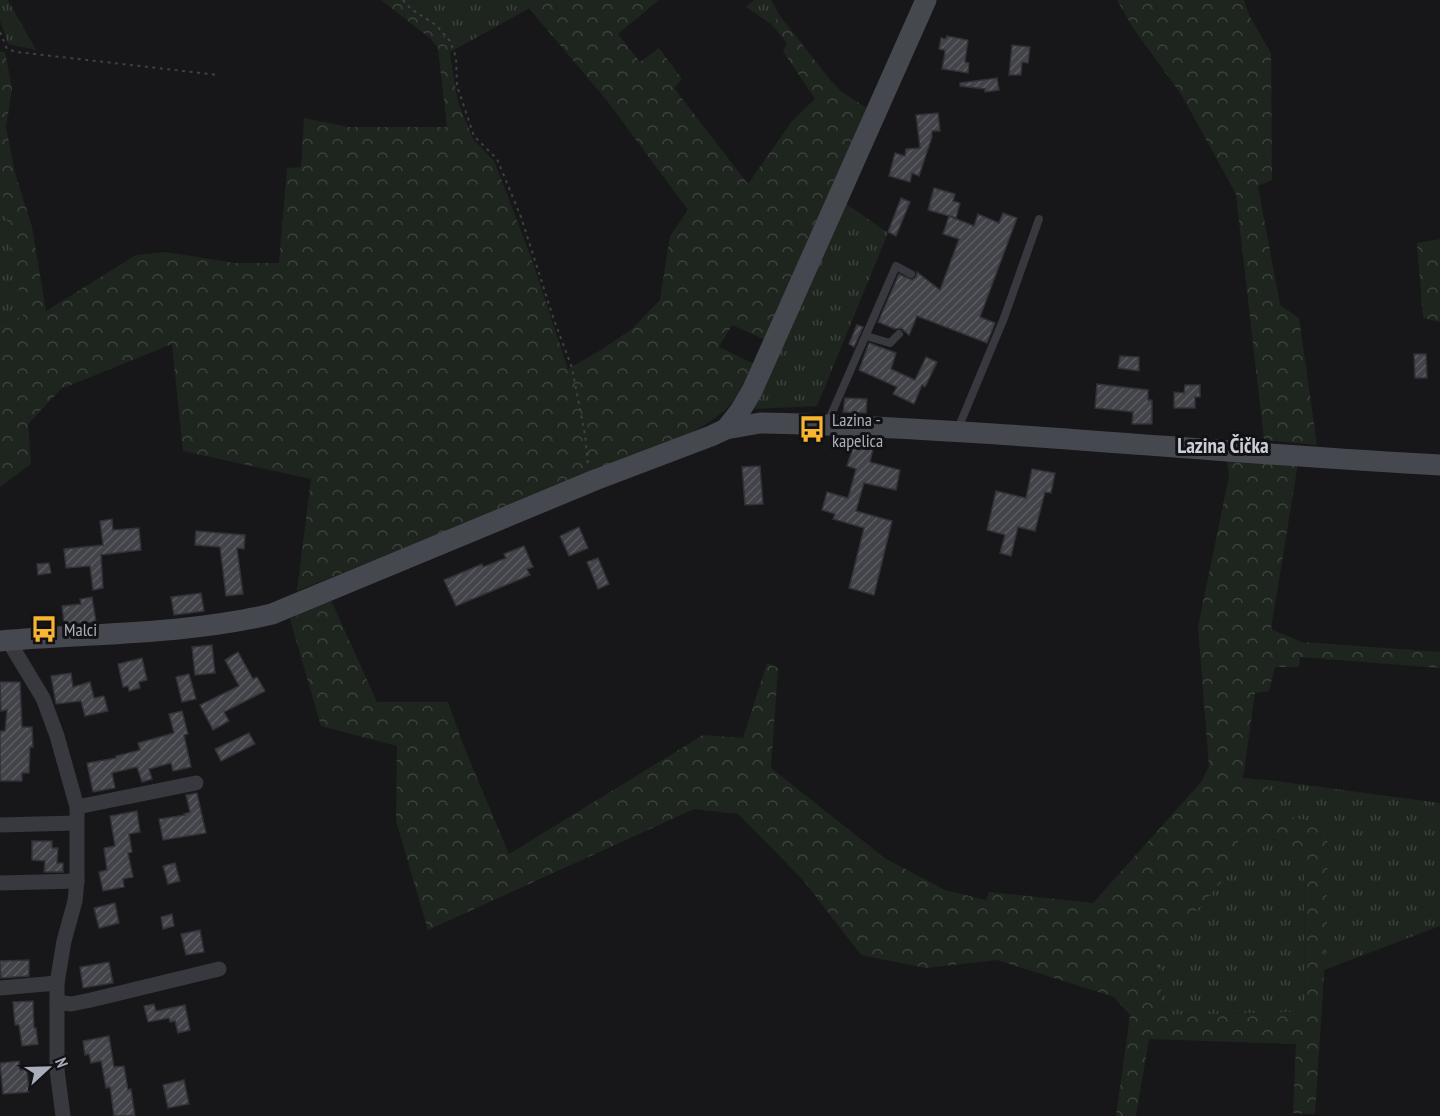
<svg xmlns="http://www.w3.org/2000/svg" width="1440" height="1116" font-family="'PT Sans Narrow',sans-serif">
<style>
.grass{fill:url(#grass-tufts)}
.forest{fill:url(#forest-crowns);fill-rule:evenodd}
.building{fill:url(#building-hatch);stroke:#313136;stroke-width:1.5}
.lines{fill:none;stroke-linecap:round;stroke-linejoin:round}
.path{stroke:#3e4046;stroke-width:2;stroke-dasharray:3 4.5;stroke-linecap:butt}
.lane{stroke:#38393f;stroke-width:8}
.street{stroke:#38393f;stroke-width:15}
.secondary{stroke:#46484f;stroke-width:21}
.labels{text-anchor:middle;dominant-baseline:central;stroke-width:6;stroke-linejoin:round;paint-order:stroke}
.poi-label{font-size:18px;fill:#a9aeba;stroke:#121215;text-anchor:start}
.quarter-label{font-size:21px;font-weight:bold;fill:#cacdd6;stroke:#121215}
</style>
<defs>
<pattern id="grass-tufts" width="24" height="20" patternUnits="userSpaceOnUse" patternTransform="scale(1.5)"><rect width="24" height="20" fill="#1d251e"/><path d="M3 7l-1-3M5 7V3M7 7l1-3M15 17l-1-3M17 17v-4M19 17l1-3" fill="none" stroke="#3b423d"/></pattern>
<pattern id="forest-crowns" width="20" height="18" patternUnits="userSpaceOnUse" patternTransform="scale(1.5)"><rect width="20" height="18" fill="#1d251e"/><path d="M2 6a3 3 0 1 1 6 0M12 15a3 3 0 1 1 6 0" fill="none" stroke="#3b423d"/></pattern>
<pattern id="building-hatch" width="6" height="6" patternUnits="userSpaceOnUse" patternTransform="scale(1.5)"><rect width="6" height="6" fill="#43444a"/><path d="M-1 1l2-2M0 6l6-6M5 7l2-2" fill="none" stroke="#5b5c62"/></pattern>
</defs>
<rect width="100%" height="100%" fill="#17171a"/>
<!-- grass -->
<g class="grass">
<polygon points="0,0 8,0 36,50 8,44 0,20"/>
<polygon points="400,0 522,0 530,8 450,52 448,42"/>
<polygon points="754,0 771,0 780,16 771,24 746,7"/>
<polygon points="0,176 23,317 4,321 0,323"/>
<polygon points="845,203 888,233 817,406 751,409 766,385"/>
<polygon points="1268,780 1440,803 1440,926 1324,970 1328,824 1266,813"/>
<path d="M1253 836C1278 838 1289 845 1304 864L1305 1012 1166 1015 1163 1010 1158 954 1239 862 1238 840Z"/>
</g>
<!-- forest -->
<g class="forest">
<path d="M381 0H400L435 28 448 42 458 102 473 139 494 161 502 181 532 260 568 369 601 350 632 329 660 300 670 236 688 210 608 102 522 0H659L618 34 640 62 659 48 682 79 674 88 748 184 792 121 815 99 783 51 787 43 771 24 780 16 831 81 842 92 870 110 768 341 732 325 719 347 754 364C738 401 724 416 688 434L297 591 311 479 183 451 172 344 61 389 28 424 31 464 0 487V323L4 321 23 317 0 176V52H5L12 89 6 127 15 173 32 227 46 311 136 255 165 252 235 263H279L287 168 301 167 304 118 348 127H447L438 48 431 39Z"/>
<polygon points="1117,0 1244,0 1250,17 1271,53 1272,180 1258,186 1280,305 1299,318 1317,445 1264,440 1236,194 1181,94 1133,28"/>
<polygon points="1440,239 1440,322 1423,318 1417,243"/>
<path d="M1227 460 1298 463 1271 629 1302 642 1440 652V668L1300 657 1299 667H1275L1269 691 1255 693 1243 778 1268 780 1266 813 1328 824 1326 943 1315 1114 1293 1113 1296 1044 1149 1039 1136 1116H1116L1130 1015 1114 997 997 960 926 968 861 955 803 880 738 814 694 809 428 930 396 821 397 746 321 726 290 619 330 598 377 702H448L464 747 509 854 703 735 743 738 767 663 778 668 771 768 886 859 945 890 986 900 989 892 1093 903 1202 781 1209 766 1198 627 1229 476ZM1253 836C1278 838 1289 845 1304 864L1305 1012 1166 1015 1163 1010 1158 954 1239 862 1238 840Z"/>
</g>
<!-- building -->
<g class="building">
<polygon points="947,36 968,40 965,62 969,63 968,73 942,69 945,52 944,50 939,49 941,38 946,39"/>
<polygon points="1012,45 1030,47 1028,63 1022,62 1021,75 1009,75"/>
<polygon points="997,78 999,90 985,92 985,89 960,86 960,83"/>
<polygon points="938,113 940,131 932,131 932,137 919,176 912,173 910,182 889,176 895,153 905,156 906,149 920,148 916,115"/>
<polygon points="934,188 955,194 953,201 960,203 956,218 928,210"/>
<polygon points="901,198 910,202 896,236 888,232"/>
<polygon points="1003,213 1017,218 980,317 995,323 987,343 917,316 909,335 901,328 895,329 878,322 899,274 912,280 916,277 917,272 940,290 959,239 943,234 949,216 974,226 978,214 999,223"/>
<polygon points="857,325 863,327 854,347 849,344"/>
<polygon points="869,343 896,353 891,369 915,380 926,357 937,362 925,387 922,385 914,404 893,394 897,387 859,370"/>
<polygon points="1414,354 1426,354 1427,378 1415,378"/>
<polygon points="1120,356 1139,357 1139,371 1118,368"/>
<polygon points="1097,384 1148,390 1148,400 1152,400 1152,424 1132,424 1133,412 1095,408"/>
<polygon points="1185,385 1200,385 1200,397 1195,397 1195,408 1174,408 1174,392 1184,393"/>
<polygon points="845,398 867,399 866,413 843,412"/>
<polygon points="854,444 873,449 870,462 900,470 896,490 864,483 856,511 892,521 874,595 849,588 864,528 833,519 835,514 822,510 827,492 848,498 856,469 847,466"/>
<polygon points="760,466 763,504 745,505 742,467"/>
<polygon points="1032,469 1055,473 1051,493 1045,492 1035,531 1018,527 1011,556 1000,553 1005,535 987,530 996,491 1026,498"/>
<polygon points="112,519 113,530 139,528 141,550 101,555 103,588 93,590 90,566 66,568 64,549 103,545 100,521"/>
<polygon points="579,527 588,548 569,556 560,536"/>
<polygon points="196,531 245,535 244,549 237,548 243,594 226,596 220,547 195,545"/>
<polygon points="524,546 533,567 527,569 530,575 456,606 444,580 482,564 483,567 506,558 504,554"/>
<polygon points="598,558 609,584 598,589 587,562"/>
<polygon points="49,563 51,573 38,575 37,564"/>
<polygon points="201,593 204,611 174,615 171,597"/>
<polygon points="92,597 96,622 64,624 62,606 81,604 80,599"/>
<polygon points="212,645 215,673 195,675 192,647"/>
<polygon points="238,652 253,679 257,677 265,691 224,712 229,721 213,730 200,705 239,686 225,660"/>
<polygon points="142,658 147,680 139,682 140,688 129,691 128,686 123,687 118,664"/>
<polygon points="71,673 73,687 90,682 94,698 104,696 108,711 85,716 81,701 56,704 51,676"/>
<polygon points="189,674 196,699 182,702 176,677"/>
<polygon points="0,682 20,682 22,727 32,727 33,747 30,747 29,773 22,773 22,781 0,781 0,731 5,731 7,710 1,711"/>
<polygon points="182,711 188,734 184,735 191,767 173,771 171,763 149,769 152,779 142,782 137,767 112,773 115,788 93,792 87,763 116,758 116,756 140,750 138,743 174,733 169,714"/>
<polygon points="249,733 255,744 221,761 215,749"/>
<polygon points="197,793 206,833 163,840 159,819 185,815 184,814 190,812 186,795"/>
<polygon points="137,811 140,832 129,834 132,852 128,853 133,877 123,879 124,887 103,891 99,872 107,870 104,848 115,846 110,816"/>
<polygon points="32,841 52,841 52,848 58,848 57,863 63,863 63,872 44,872 45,861 32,860"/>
<polygon points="175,863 180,881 168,884 163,866"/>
<polygon points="115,903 119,923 99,928 94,908"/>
<polygon points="172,914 174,926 163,929 161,917"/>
<polygon points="200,930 204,952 186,955 181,934"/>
<polygon points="29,960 29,976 1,978 0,961"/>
<polygon points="109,962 113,983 83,988 80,967"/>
<polygon points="33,1001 34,1028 36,1028 38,1044 22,1046 19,1025 15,1025 13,1002"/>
<polygon points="154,1004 156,1011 185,1005 190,1030 178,1033 175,1021 170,1022 169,1018 148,1022 144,1006"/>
<polygon points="109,1036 114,1067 124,1066 128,1090 131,1089 135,1116 114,1116 110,1087 106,1088 101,1061 91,1063 89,1054 85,1055 83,1041"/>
<polygon points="19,1061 20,1070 27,1069 29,1092 3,1094 0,1063"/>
<polygon points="184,1080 189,1104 168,1108 163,1085"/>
</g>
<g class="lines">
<!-- path -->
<g class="path">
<polyline points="403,0 411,9 436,25 450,41 456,57 457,86 474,136 497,159 521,217 553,317 572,368 585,435 588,465"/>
<polyline points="0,32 7,49 17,52 218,75"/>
</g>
<!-- lane -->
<g class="lane">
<polyline points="866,336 890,343 899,334"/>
<polyline points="827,424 896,266 911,274"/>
<polyline points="957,431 1004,318 1039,219"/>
</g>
<!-- street -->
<g class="street">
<polyline points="8,640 43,698 57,736 77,807 77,881 75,901 64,941 57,983 57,1070 63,1116"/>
<polyline points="77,807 196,783"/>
<polyline points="0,825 76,823"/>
<polyline points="0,883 77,881"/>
<polyline points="0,988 57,983"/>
<polyline points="57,1002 71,1004 91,1000 219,969"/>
</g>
<!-- secondary -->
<g class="secondary">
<polyline points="726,429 740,411 752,391 926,0"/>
<path d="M0 641C90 633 183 635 272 614L595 480 711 436 726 429 760 423C987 428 1213 453 1440 465"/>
</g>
</g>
<!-- icons -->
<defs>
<symbol id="bus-bare" viewBox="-9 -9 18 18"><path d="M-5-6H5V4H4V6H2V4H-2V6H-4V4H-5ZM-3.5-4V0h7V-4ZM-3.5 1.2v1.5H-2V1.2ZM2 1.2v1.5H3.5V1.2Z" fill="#f9b530" stroke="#121215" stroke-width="2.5" paint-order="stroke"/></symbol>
</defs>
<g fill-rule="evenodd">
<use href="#bus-bare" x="793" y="410" width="38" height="38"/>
<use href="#bus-bare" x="25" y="610" width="38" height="38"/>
</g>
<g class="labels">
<!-- poi labels -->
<g class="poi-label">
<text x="832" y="419">Lazina -<tspan x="832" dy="21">kapelica</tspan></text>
<text x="64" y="629">Malci</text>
</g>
<!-- quarter labels -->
<g class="quarter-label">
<text x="1223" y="445">Lazina Čička</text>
</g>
</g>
<!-- north arrow -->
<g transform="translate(48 1068) rotate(68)" stroke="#121215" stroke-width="4.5" paint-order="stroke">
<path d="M0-4.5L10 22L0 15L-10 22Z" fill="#a9aeba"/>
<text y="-9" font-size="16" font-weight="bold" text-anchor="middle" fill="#a9aeba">N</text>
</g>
</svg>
